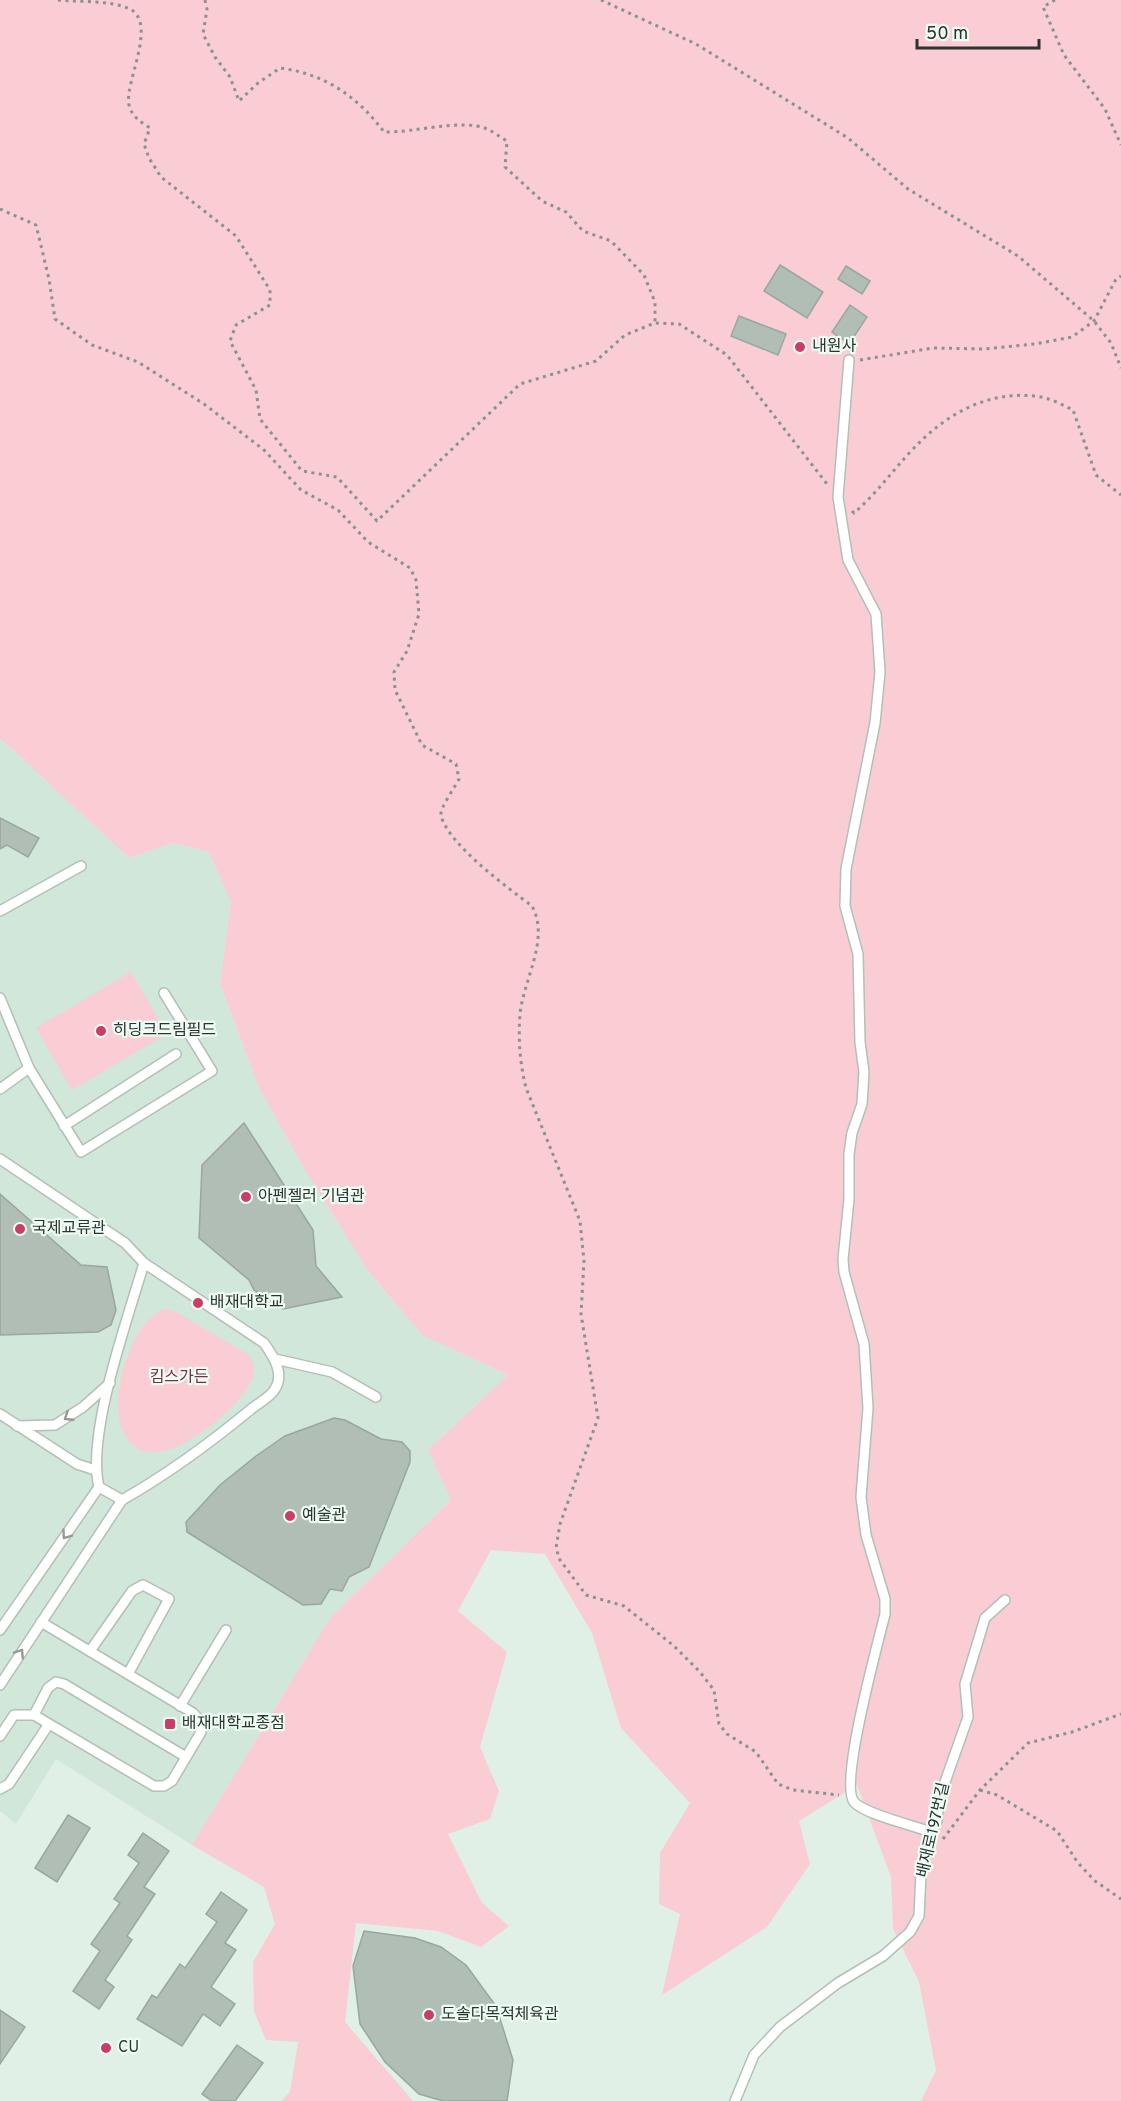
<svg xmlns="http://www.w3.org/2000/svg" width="1121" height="2101" font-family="Overpass,'Noto Sans KR',sans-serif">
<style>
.built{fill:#d0e7da}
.green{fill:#f9cdd3}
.building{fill:#b0beb6;stroke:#99a79f;stroke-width:1.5}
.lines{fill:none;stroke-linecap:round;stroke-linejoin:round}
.lane-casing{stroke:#b2c0b8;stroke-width:12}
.path{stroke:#88938d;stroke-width:3;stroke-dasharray:3 4.5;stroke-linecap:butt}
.lane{stroke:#fff;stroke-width:9}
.oneway{stroke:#969998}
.poi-dot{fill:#cb3d66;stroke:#eefdf4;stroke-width:2}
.labels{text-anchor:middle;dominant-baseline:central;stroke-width:4.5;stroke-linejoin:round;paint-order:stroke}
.poi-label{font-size:16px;fill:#2d3330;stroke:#eefdf4;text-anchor:start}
.park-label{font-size:16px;fill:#7b2f42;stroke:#eefdf4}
.street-label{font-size:16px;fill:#2d3330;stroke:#eefdf4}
</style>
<rect width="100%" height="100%" fill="#e0f0e7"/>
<!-- built -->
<polygon class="built" points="0,738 129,858 173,843 209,852 231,902 220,985 259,1088 305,1170 369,1272 422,1335 508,1375 428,1450 451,1500 330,1618 192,1845 56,1759 16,1824 0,1811"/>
<!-- green -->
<g class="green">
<polygon points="0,0 1121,0 1121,2101 921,2101 936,2070 919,1982 893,1929 891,1877 857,1785 799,1821 810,1864 767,1927 662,1995 680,1914 659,1904 660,1853 690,1803 621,1728 592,1633 545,1554 491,1550 458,1611 507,1652 480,1747 499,1791 490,1819 448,1834 482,1903 509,1926 481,1947 438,1931 356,1923 345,2022 413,2101 281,2101 290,2092 298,2042 266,2040 254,2011 253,1962 275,1924 264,1887 192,1845 330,1618 451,1500 428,1450 508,1375 422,1335 369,1272 305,1170 259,1088 220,984 231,902 209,852 173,843 129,858 0,738"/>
<polygon points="131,972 167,1034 72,1090 36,1028"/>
<path d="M165 1309 176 1312 249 1355C252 1361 256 1366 254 1373 250 1399 193 1444 168 1450 113 1463 113 1402 124 1367 131 1345 143 1317 165 1309Z"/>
</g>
<!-- building -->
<g class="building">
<polygon points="780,265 823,292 807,318 764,291"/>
<polygon points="846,266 870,281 862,294 838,279"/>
<polygon points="850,305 867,317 849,344 832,332"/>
<polygon points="739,316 786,334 778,355 731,336"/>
<polygon points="0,818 39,838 28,857 7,845 0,849"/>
<polygon points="244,1123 313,1230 316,1266 342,1297 283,1309 254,1290 249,1280 199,1238 202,1165"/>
<polygon points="0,1194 81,1265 107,1267 116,1310 111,1325 98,1332 0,1335"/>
<polygon points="334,1418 345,1420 381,1439 402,1442 410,1451 410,1462 369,1567 349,1577 342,1591 330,1589 321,1604 303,1605 187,1532 186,1522 220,1485 256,1456 285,1436"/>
<polygon points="68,1815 90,1828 57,1882 35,1868"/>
<polygon points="143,1833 169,1851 144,1887 155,1894 127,1936 132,1940 105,1980 114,1987 99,2009 73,1991 100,1951 91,1944 120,1903 114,1899 139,1863 128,1855"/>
<polygon points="221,1892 247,1910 225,1943 236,1950 211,1987 235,2004 220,2026 203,2014 182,2046 137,2019 152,1995 157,1998 180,1964 185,1968 217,1922 206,1914"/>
<polygon points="364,1931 415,1938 441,1947 466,1965 496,2006 513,2060 507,2101 443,2101 419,2094 385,2062 360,2024 353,1966"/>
<polygon points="0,2010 25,2027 0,2064"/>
<polygon points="237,2045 263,2063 235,2101 212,2101 202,2094"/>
</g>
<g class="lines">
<defs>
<g id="lane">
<path d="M849 360 838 497 848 560 876 614 880 672 875 723 846 869 845 906 858 954 860 1042 864 1072 862 1104 852 1133 849 1154V1199L843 1259 844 1272 864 1344 868 1408 861 1497 866 1535 885 1599V1614C878 1643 839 1783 854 1802 864 1814 915 1826 931 1832"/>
<polyline points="0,911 81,866"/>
<polyline points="0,998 29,1068 81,1152 212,1071 164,993"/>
<polyline points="0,1089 29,1068"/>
<polyline points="64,1126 176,1054"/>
<path d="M0 1159 125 1243 144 1263 264 1343C273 1356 285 1373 275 1389 271 1397 257 1404 250 1410 210 1443 168 1474 122 1500L0 1685"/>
<polyline points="275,1359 332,1372 376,1397"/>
<polyline points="0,1414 77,1464 95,1470"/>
<polyline points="17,1426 55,1425 83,1407 110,1383"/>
<path d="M122 1500 99 1487C86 1434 128 1318 144 1263"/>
<polyline points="0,1630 99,1487"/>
<polyline points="90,1651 132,1591 143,1585 169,1599 128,1674"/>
<polyline points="180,1706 226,1630"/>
<polyline points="34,1715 48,1688 56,1682 64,1684 186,1757"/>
<polyline points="0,1736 14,1715 34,1715 154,1786 164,1786 172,1781 201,1732 200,1721 193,1713 41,1622"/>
<polyline points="0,1789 9,1784 49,1724"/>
<polyline points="735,2101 754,2055 780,2027 838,1983 883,1956 910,1932 919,1916 921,1874 931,1832 937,1821 939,1799 968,1717 965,1684 985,1618 1005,1600"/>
</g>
</defs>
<!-- lane casing -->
<use href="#lane" class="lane-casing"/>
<!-- path -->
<g class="path">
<path d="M58 0C79 2 110 0 130 9 158 24 124 83 129 105 132 117 141 122 150 128L144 144 149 158 161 177 236 236 270 290V305L236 325 230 341 256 390 260 419 302 471 337 477 377 521 520 384 596 361 625 335 655 323 679 324 727 355 827 484"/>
<path d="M205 0 207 9 203 34 215 57 230 77 239 101 258 83 280 68C325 74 357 96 384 132 413 133 463 118 487 129 494 132 500 137 507 141L505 167 542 201 566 212 583 231 611 241 644 275 655 302V323"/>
<polyline points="601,0 696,44 848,138 908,189 1018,256 1094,321 1111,343 1121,368"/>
<polyline points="1055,0 1043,7 1064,55 1105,109 1121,145"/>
<path d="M0 209 36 225 49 279 55 319 92 345 138 362 204 404 264 450 301 490 338 510 368 542 410 568 416 580 419 614 407 651 394 672 395 690 422 745 456 764 459 779C455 787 439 809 441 816 450 846 507 887 532 906 550 939 524 978 520 1014 518 1039 520 1064 526 1088L580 1221 584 1261 581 1314 598 1418 560 1524 556 1548 560 1560 586 1595 624 1606 674 1646 700 1672 714 1690 719 1724 727 1734 756 1752 778 1784 793 1790 839 1795"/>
<polyline points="860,360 933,348 984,349 1035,344 1072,337 1094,321 1116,279 1121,276"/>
<path d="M852 511 854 513C878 492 892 471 913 449 945 415 986 391 1034 396 1048 397 1061 404 1073 410L1096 475 1121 495"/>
<polyline points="980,1790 997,1795 1057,1831 1078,1863 1095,1881 1121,1899"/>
<polyline points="943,1839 980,1790 1028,1743 1072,1732 1121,1714"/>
</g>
<!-- lane -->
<use href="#lane" class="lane"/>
</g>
<!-- one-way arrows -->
<defs><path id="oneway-chevron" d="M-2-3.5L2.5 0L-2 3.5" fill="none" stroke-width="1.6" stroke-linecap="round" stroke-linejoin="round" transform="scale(1.5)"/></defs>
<g class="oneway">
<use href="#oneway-chevron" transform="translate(68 1417) rotate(147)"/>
<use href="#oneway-chevron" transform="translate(66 1535) rotate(125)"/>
<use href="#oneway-chevron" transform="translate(20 1653) rotate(-57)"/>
</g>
<!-- markers -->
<g class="poi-dot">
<circle cx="800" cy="347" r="6"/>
<circle cx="101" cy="1031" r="6"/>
<circle cx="246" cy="1197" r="6"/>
<circle cx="20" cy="1229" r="6"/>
<circle cx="198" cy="1303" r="6"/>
<circle cx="290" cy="1516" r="6"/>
<rect x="164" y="1718" width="12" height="12" rx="3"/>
<circle cx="429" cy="2015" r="6"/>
<circle cx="106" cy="2048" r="6"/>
</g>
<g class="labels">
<!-- poi labels -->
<g class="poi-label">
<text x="812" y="347">내원사</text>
<text x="113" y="1031">히딩크드림필드</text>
<text x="258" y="1197">아펜젤러 기념관</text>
<text x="32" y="1229">국제교류관</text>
<text x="210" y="1303">배재대학교</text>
<text x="302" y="1516">예술관</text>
<text x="182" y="1724">배재대학교종점</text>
<text x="441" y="2015">도솔다목적체육관</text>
<text x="118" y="2048">CU</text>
</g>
<!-- park labels -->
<g class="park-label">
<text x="179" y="1378">킴스가든</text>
</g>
<!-- street labels -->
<g class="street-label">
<text transform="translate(934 1830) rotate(-77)">배재로197번길</text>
</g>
</g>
<!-- scale -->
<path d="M917 39v9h122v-9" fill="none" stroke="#2d3330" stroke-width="3"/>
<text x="926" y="39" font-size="18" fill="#2d3330" stroke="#eefdf4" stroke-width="4.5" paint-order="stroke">50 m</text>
</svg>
